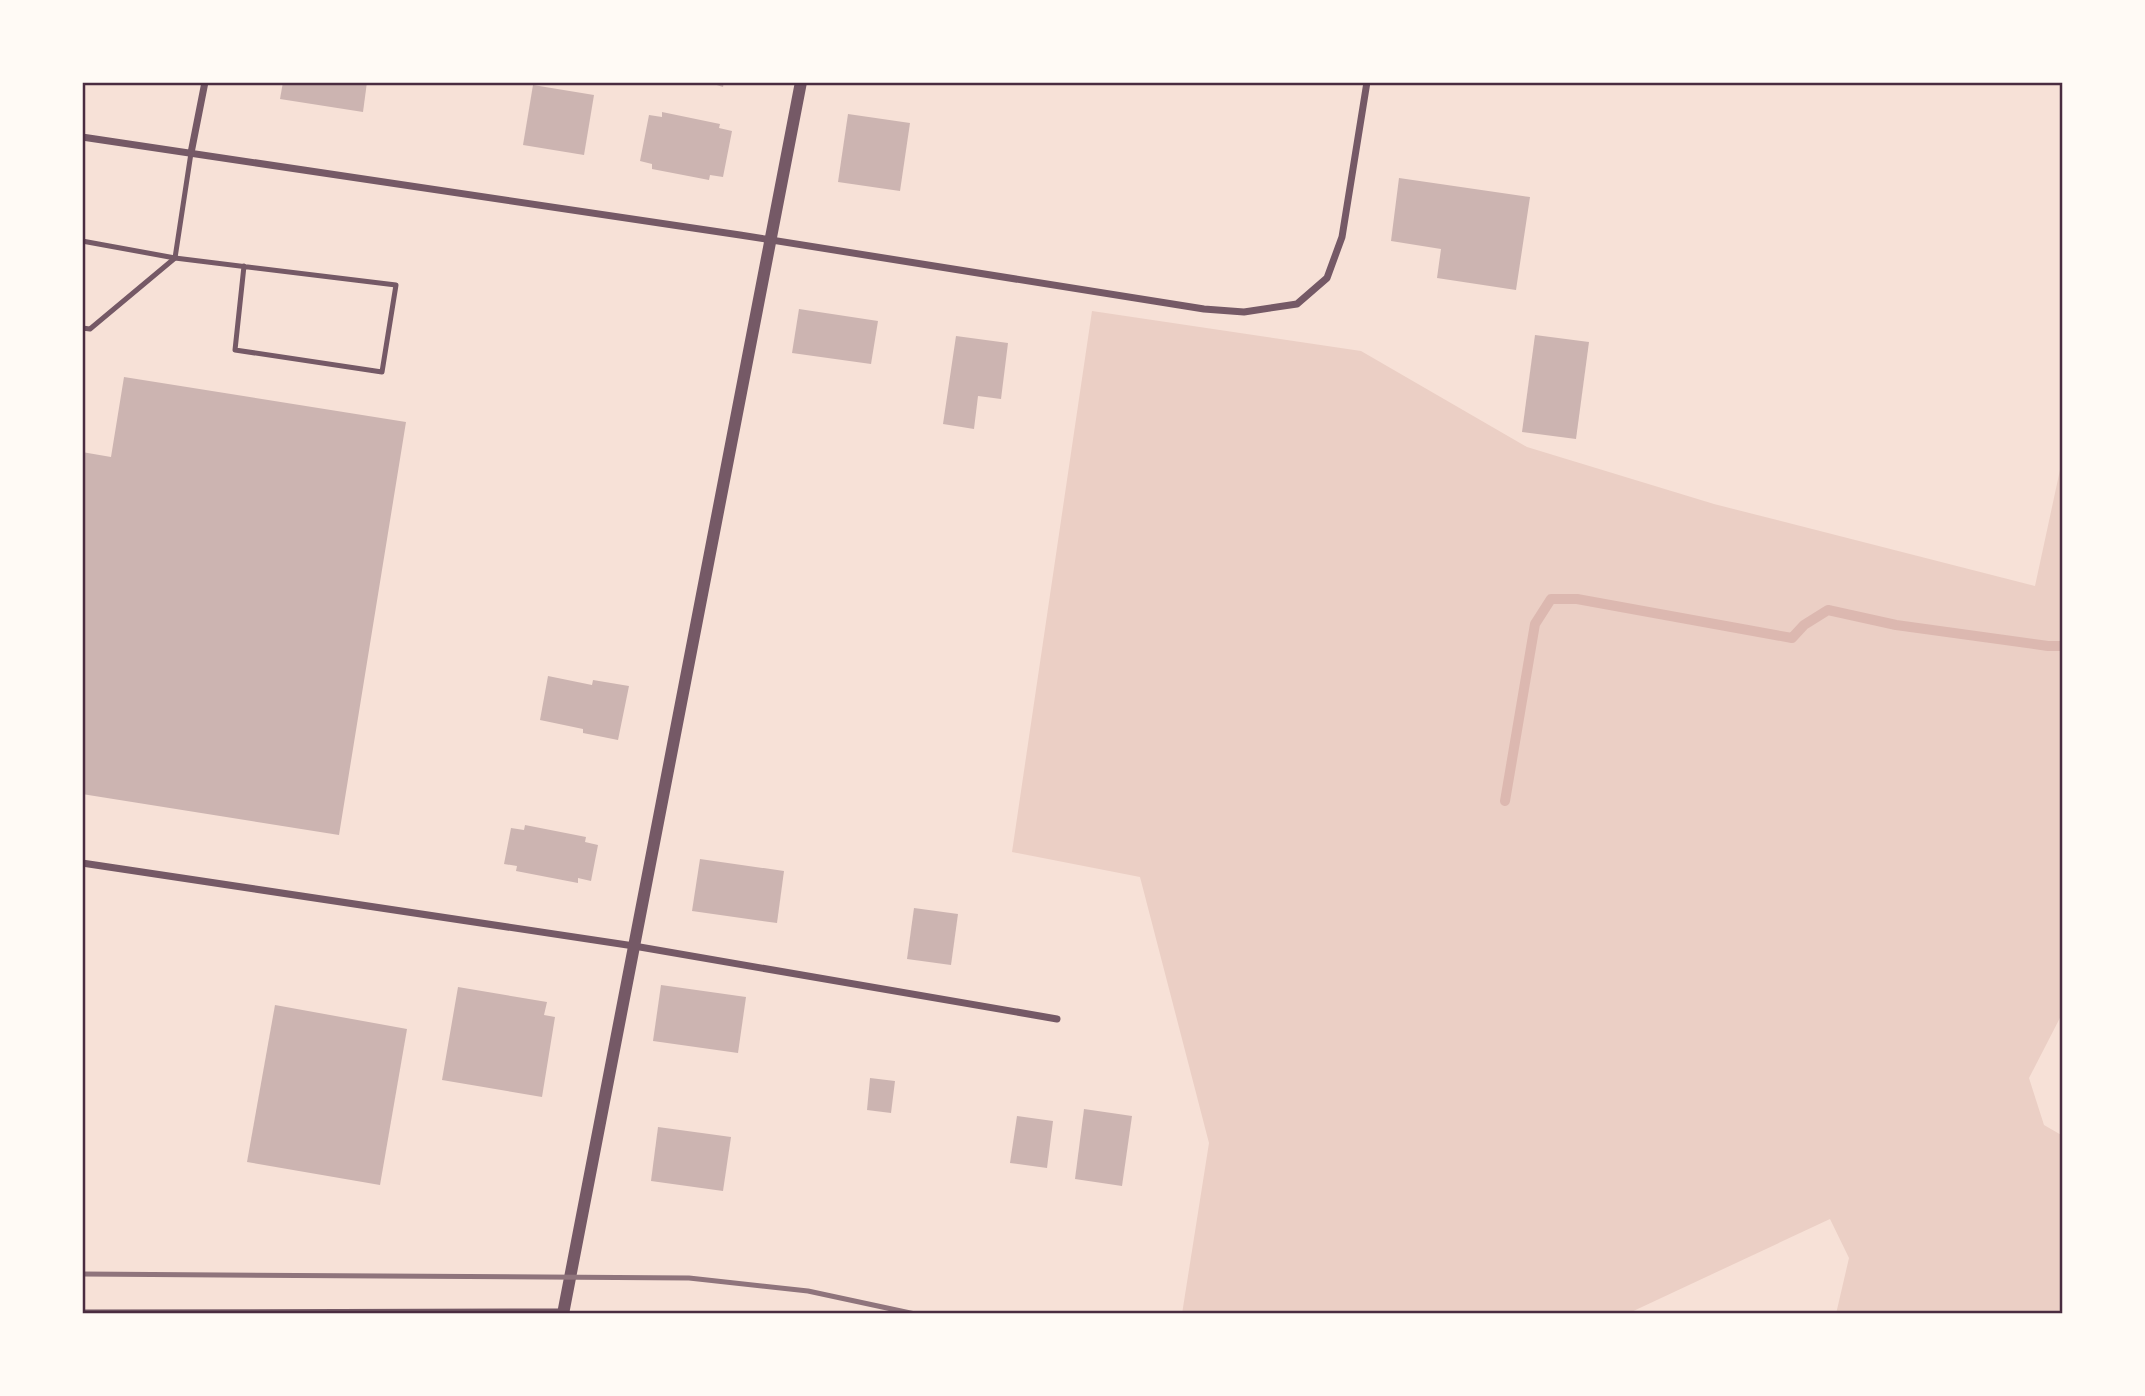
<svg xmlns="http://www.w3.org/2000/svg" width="2145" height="1396" font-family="'Open Sans',sans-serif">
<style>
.green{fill:#ebcfc5}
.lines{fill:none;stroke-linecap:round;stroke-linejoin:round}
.stream{stroke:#dcb8b0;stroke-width:10}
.building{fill:#ccb4b1}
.service{stroke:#755966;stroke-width:5}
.minor{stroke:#755966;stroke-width:7}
.tertiary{stroke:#755966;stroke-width:12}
.rail{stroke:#8f747c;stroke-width:5}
.neatline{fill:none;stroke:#4a2c40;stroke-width:2.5}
</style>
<rect width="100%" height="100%" fill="#f7e1d7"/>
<!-- green -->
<polygon class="green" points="1092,311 1361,351 1527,447 1714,504 2035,586 2063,456 2063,1012 2029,1078 2044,1125 2063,1136 2063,1314 1836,1314 1849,1258 1830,1219 1627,1314 1182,1314 1209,1143 1140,877 1012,852"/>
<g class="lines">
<!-- stream -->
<polyline class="stream" points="1505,801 1535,624 1551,599 1577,599 1792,638 1804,625 1828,610 1896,625 2048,646 2063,646"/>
</g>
<!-- building -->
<g class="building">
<polygon points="283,82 367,82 363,112 280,99"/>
<polygon points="707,82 724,82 723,87"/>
<polygon points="533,85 594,95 584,155 523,145"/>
<polygon points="662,112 720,124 719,128 732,131 723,177 710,175 709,180 652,169 652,164 640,161 649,115 662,117"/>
<polygon points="848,114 910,123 900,191 838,182"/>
<polygon points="1399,178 1530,197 1516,290 1437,278 1441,249 1391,241"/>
<polygon points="799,309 878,321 871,364 792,353"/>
<polygon points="1535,335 1589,342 1576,439 1522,432"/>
<polygon points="956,336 1008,343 1001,399 978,396 974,429 943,424"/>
<polygon points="124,377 406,422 339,835 82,794 82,452 111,457"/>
<polygon points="548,676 592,685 593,680 629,686 618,740 583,733 583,729 540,720"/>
<polygon points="525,825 586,837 585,842 598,845 591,881 578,878 578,883 516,871 517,866 504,864 511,828 524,830"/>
<polygon points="700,859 784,871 777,923 692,911"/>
<polygon points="914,908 958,914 951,965 907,959"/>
<polygon points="661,985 746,997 738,1053 653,1041"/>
<polygon points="458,987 547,1002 544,1015 555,1017 542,1097 442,1080"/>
<polygon points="275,1005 407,1029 380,1185 247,1162"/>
<polygon points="870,1078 895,1081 891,1113 867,1110"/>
<polygon points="1084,1109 1132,1116 1122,1186 1075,1179"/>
<polygon points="1017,1116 1053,1121 1047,1168 1010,1163"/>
<polygon points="658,1127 731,1137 723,1191 651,1181"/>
</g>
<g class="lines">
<!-- service -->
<g class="service">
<polyline points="82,241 175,258 396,285 382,372 235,350 244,266"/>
<polyline points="82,328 90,329 175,258 191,153"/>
<polyline points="82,1312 562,1311"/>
</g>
<!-- minor -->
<g class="minor">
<polyline points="82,137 740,235 1204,309 1244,312 1297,304 1327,278 1342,237 1367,82"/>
<polyline points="191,153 205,82"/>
<polyline points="82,863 634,946 1057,1019"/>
</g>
<!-- tertiary -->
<polyline class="tertiary" points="563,1314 801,82"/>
<!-- rail -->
<polyline class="rail" points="82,1274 689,1278 808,1291 915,1314"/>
</g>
<!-- border -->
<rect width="2145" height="1396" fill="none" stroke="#fffaf5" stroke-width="168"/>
<rect x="84" y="84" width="1977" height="1228" class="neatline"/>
</svg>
